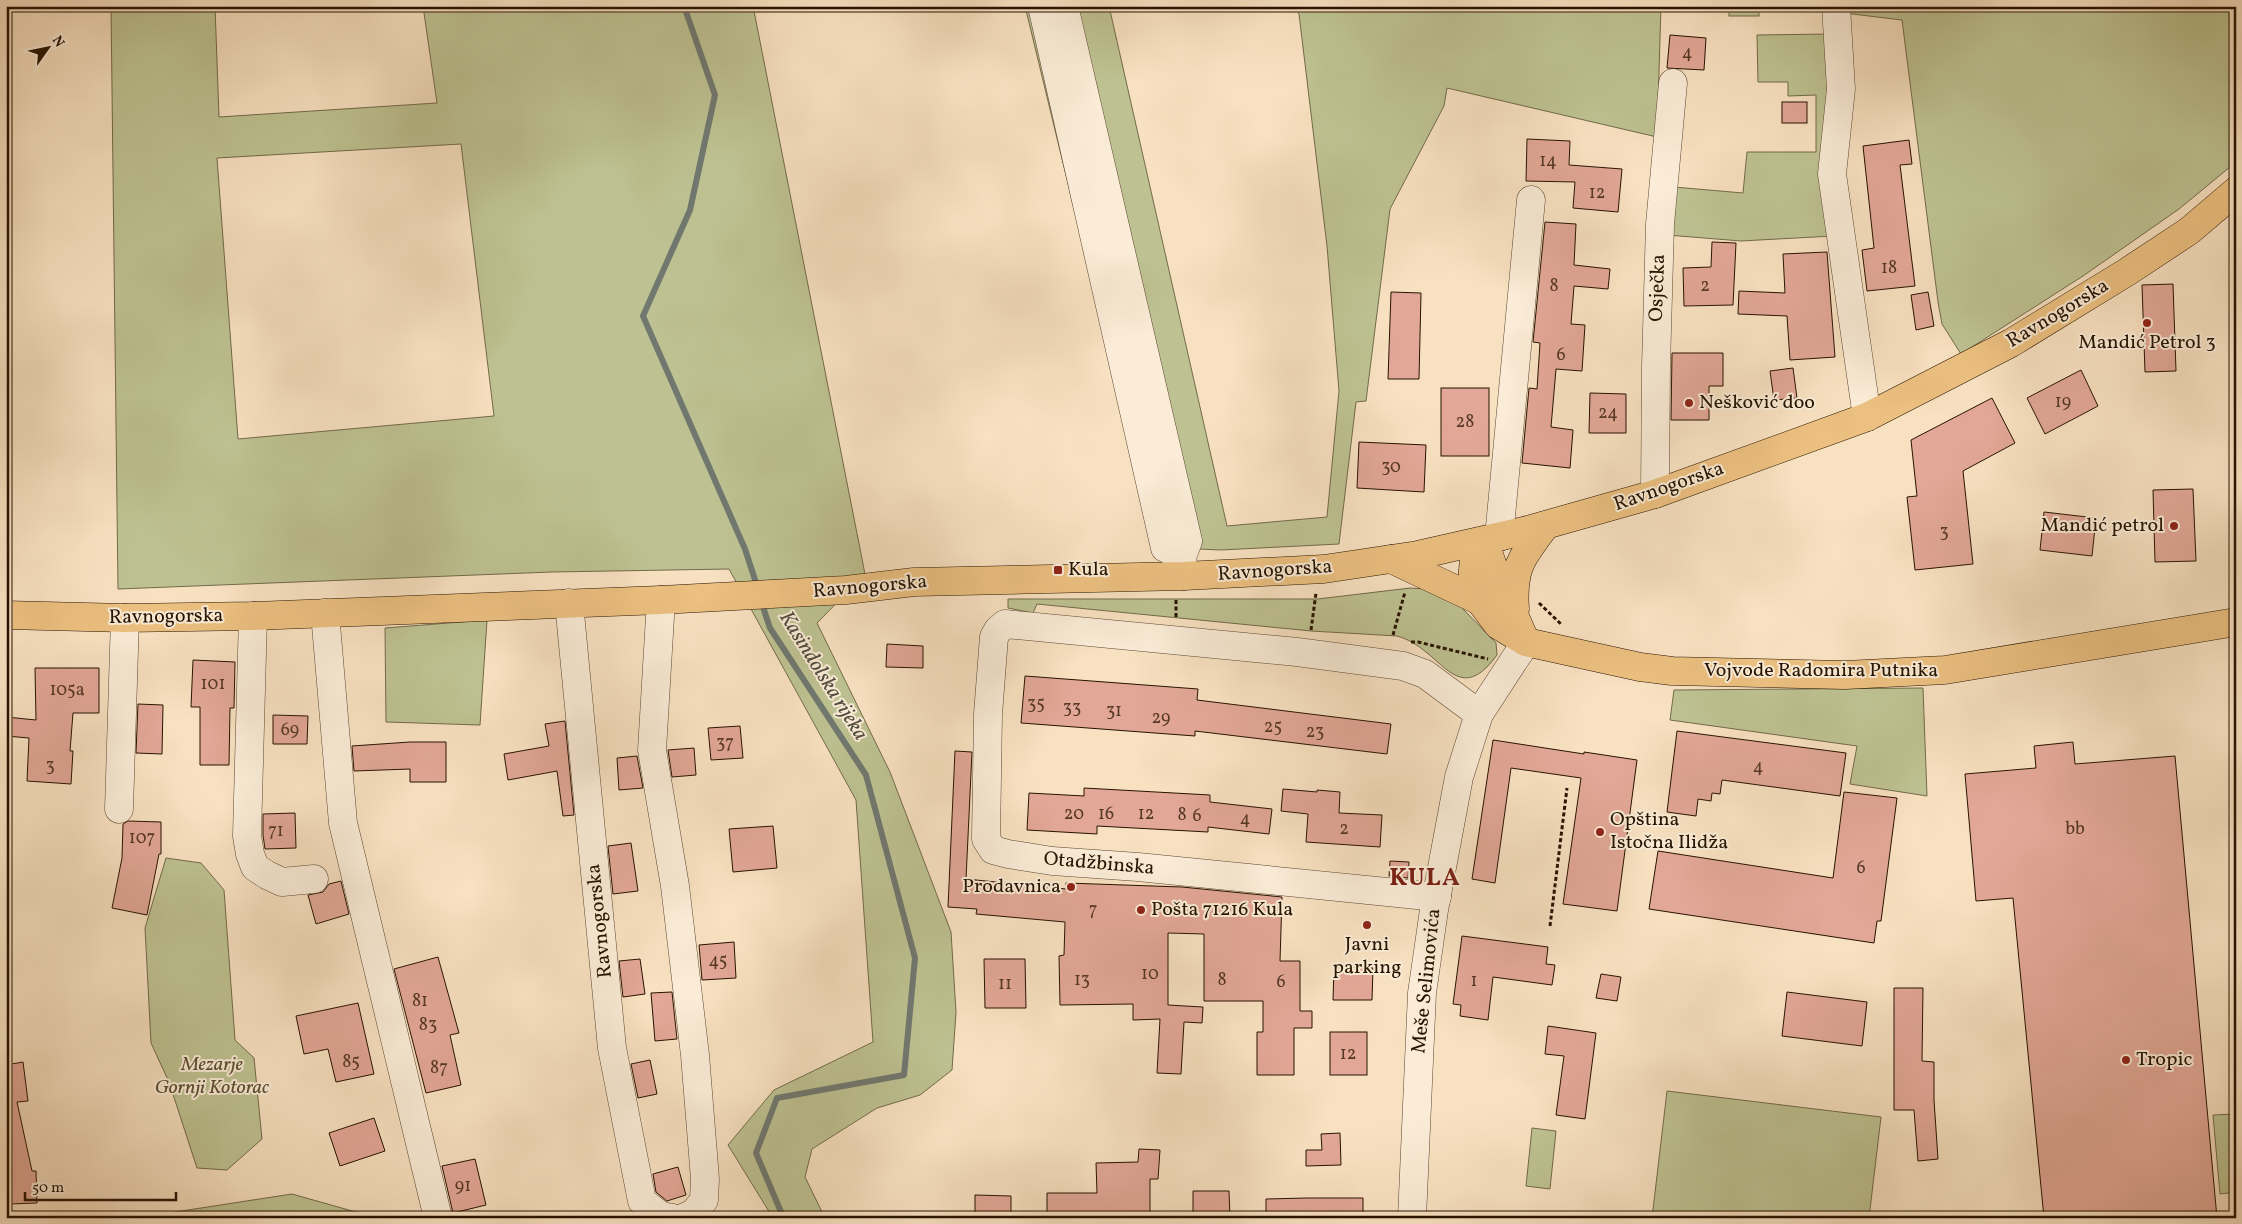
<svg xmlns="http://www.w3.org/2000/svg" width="2242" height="1224" font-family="Vollkorn,serif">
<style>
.green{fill:#bec292;stroke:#726a49;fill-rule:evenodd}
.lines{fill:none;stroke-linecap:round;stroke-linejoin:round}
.stream{stroke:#707870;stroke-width:6}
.building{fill:#e2a796;stroke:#271300}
.minor-casing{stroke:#5b4630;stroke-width:29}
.major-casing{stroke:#271300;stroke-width:29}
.path{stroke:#271300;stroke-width:3;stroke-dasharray:4 2.5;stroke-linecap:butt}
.minor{stroke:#faecd7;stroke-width:28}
.major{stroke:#ecc080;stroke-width:28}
.poi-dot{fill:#8f2418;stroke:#faecd7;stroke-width:2}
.labels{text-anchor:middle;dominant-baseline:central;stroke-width:4;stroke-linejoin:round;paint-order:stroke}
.number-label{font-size:18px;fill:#563826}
.street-label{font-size:20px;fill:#271300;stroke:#faecd7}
.poi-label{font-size:20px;fill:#271300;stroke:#faecd7;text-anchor:start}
.park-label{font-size:20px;font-style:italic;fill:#5c5033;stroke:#faecd7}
.water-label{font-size:21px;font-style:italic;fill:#514e41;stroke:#faecd7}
.district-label{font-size:25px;font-weight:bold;letter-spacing:1px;fill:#7a1f14;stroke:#faecd7}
</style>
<rect width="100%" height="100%" fill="#f8e1c1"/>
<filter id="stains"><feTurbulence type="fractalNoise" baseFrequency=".004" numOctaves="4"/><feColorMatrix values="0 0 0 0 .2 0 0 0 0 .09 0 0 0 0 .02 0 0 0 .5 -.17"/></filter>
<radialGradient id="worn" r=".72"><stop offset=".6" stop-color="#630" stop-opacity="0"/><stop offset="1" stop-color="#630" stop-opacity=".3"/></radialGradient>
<!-- green -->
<g class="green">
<path d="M111 6H215L219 117 437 103 423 6H753L865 574 817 623 890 772 951 932 956 1012 952 1070 920 1095 877 1108 812 1149 805 1177 825 1218H773L728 1145 774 1090 873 1042 856 800 729 569 552 572 118 589ZM461 144 494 416 238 439 217 158Z"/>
<polygon points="1025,6 1109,6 1227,526 1327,517 1339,391 1327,246 1299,14 1292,6 1661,6 1657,137 1447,88 1444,106 1390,209 1366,401 1356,402 1339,544 1221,550 1156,547"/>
<rect x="1729" y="6" width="30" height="10"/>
<polygon points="1844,6 2236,6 2236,162 2179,209 2083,276 1961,354 1942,324 1938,302 1902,20 1844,13"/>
<polygon points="1830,34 1833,236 1741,241 1667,235 1674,187 1743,193 1747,152 1816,152 1816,95 1788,96 1788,82 1758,82 1757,35"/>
<path d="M1410 588 1426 589 1461 607 1496 643 1497 655C1456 711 1442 648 1397 636L1311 631 1037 604 1033 613 1008 608V599H1318Z"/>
<polygon points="487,620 480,725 386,722 385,628"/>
<polygon points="1923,688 1927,796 1850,784 1857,746 1670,720 1674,690"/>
<polygon points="166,858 201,863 224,890 235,1040 254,1058 262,1139 227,1170 197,1168 169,1082 151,1043 145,928"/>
<polygon points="1667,1091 1881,1117 1869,1218 1652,1218"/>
<polygon points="2236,1114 2236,1192 2220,1194 2213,1115"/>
<polygon points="1532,1128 1556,1131 1550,1189 1526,1186"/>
<polygon points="292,1194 377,1218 163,1218 162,1214"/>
</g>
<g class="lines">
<!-- stream -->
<g class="stream">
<polyline points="684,6 715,95 690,210 643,316 745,549 758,589"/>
<polyline points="761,601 770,628 866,775 915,958 904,1075 777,1098 756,1153 781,1212 787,1218"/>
</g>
</g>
<!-- building -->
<g class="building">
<polygon points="1670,35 1706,38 1704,70 1667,68"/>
<rect x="1782" y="102" width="25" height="21"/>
<polygon points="1527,139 1570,141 1569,165 1622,169 1618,212 1573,208 1575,182 1526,181"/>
<polygon points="1909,140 1912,164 1900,165 1915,286 1867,291 1862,250 1874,248 1863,146"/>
<polygon points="1545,222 1576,224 1574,265 1610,269 1608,289 1574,286 1571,324 1585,325 1582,371 1556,369 1551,427 1573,430 1570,468 1522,463 1529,388 1537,389 1540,343 1533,342"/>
<polygon points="1712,242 1736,243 1733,305 1684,306 1683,268 1711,267"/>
<polygon points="1827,252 1835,357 1790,360 1787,316 1738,314 1739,291 1785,293 1783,254"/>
<polygon points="2173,284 2176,371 2145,372 2142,285"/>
<polygon points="1391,292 1421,293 1419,379 1388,379"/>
<polygon points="1928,292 1934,326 1916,330 1911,295"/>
<polygon points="1672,353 1723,353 1723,386 1709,386 1709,420 1671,420"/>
<polygon points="1793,368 1797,398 1774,400 1770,371"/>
<polygon points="2081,370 2098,406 2045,434 2027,398"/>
<rect x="1441" y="388" width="48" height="68"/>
<polygon points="1590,393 1626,394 1626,433 1589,433"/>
<polygon points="1992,398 2015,443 1963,471 1973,564 1915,570 1907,497 1917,496 1911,440"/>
<polygon points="1359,442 1426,445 1424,492 1357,488"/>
<polygon points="2193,489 2196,561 2155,562 2153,490"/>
<polygon points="2044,512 2096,518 2092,556 2040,550"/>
<polygon points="887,644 923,646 923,668 886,667"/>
<polygon points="193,660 235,662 234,708 230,708 229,765 200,765 200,707 191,707"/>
<polygon points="35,668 99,668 99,713 73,713 70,751 73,751 71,784 27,781 29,738 6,736 6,717 36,720"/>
<polygon points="1025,676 1198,689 1197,700 1391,724 1387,754 1195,731 1195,736 1021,723"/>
<polygon points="138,704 163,705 162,754 136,753"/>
<polygon points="273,715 308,716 307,744 273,744"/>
<polygon points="565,721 574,815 563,816 557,771 508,780 504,754 549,746 545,724"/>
<polygon points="740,726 743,758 711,760 708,728"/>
<polygon points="1677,731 1846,753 1840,796 1722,780 1720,794 1712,793 1711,801 1698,799 1696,816 1667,812"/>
<polygon points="1493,740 1584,754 1584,752 1637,760 1617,911 1563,904 1581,778 1511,768 1495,883 1472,879"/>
<polygon points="410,742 446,742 446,782 410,782 410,769 354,771 352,746"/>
<polygon points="2073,742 2075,764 2175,756 2217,1218 2044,1218 2013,898 1976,901 1965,774 2036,768 2034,746"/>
<polygon points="694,748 696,775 672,777 668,750"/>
<polygon points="955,751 972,752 966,879 1066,889 1066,883 1182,887 1282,897 1280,961 1300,961 1300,1011 1312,1011 1312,1028 1294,1028 1294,1075 1257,1075 1257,1032 1263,1032 1263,1001 1204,1001 1204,934 1168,933 1168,1005 1203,1007 1202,1023 1184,1022 1181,1074 1157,1073 1160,1019 1133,1020 1133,1004 1060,1005 1059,956 1064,955 1065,922 976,914 977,909 948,907"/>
<polygon points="637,756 643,788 619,790 617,758"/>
<polygon points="1084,788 1210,795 1210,802 1272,809 1269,834 1208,827 1208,832 1097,826 1097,834 1027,830 1029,793 1084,796"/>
<polygon points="1283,789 1317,792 1317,790 1340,792 1339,813 1382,815 1380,847 1306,842 1308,814 1281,811"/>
<polygon points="1844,792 1897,798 1881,921 1877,921 1874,943 1649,909 1658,851 1833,878"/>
<polygon points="295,813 296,848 265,849 263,835 263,814"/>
<polygon points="128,821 161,822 161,854 159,854 147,915 112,908 122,858 123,824"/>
<polygon points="773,826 777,868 733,872 729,829"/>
<polygon points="631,843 638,891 613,894 608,846"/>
<polygon points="1390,861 1409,862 1408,878 1389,876"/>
<polygon points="341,881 349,914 316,924 308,895 323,892 329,884"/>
<polygon points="1462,936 1548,947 1546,964 1555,965 1552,985 1493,977 1488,1020 1460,1016 1461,1005 1453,1004"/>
<polygon points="734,942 736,978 702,980 699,945"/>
<polygon points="438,957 459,1033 450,1035 461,1085 426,1093 394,969"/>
<polygon points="640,959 645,994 623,997 619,961"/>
<polygon points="984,959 1025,959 1026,1008 985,1008"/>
<polygon points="1334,967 1373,968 1372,1000 1333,1000"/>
<polygon points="1601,974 1621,977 1617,1001 1596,998"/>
<polygon points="1894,988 1923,988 1922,1061 1934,1062 1934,1100 1938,1159 1918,1161 1914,1110 1894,1110"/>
<polygon points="672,992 677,1039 655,1041 651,993"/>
<polygon points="1787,992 1867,1002 1862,1046 1782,1036"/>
<polygon points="358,1003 374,1074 336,1082 328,1049 304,1054 296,1016"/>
<polygon points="1548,1026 1596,1033 1585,1119 1556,1115 1564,1056 1545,1054"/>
<rect x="1330" y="1032" width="37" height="43"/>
<polygon points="650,1060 657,1094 638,1098 631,1064"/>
<polygon points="23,1062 28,1101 17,1102 32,1171 36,1171 37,1203 9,1204 6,1156 6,1065"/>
<polygon points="374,1118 385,1151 340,1166 329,1133"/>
<polygon points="1340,1133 1341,1165 1306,1166 1306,1150 1322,1150 1321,1134"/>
<polygon points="1139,1149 1160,1150 1158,1179 1150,1179 1150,1218 1047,1218 1047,1193 1097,1193 1096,1163 1138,1162"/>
<polygon points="475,1159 486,1205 453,1213 442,1166"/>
<polygon points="678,1167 686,1195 667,1201 656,1192 653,1174"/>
<polygon points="1193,1191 1229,1191 1230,1218 1193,1218"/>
<polygon points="975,1195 1011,1196 1011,1218 975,1218"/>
<polygon points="1307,1198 1363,1198 1363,1218 1266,1218 1266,1199"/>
</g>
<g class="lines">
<defs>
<g id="minor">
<polyline points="1042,6 1165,548 1182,557 1184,576"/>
<polyline points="1064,6 1188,541 1182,557"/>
<polyline points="1836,6 1841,89 1832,174 1867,417"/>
<polyline points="1655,494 1656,366 1660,224 1673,83"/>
<polyline points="1499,537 1531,200"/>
<polyline points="661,600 652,750 675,886 695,1055 705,1179 704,1200 694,1213 683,1218"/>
<polyline points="569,603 612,1048 642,1201 661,1216 673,1218"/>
<polyline points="325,613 343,823 438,1218"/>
<polyline points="253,616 247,836 250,854 255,867 267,875 282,882 314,879"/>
<polyline points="119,809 125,618"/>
<polyline points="1437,897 1138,867 1052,861 1008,854 993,850 986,839 988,714 994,637 998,630 1005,624 1297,652 1403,666 1425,674 1479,714"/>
<polyline points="1412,1218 1422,993 1434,910 1459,777 1479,714 1526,642"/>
</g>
<g id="major">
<polyline points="1484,541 1474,558 1472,582 1480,601 1498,625 1526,642 1640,667 1672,671 1845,675 1945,670 2236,622"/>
<polyline points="1484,541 1495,572 1526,642"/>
<polyline points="1391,559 1480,601"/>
<path d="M1515 609C1512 567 1522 557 1546 525"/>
<polyline points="6,615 125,618 253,616 661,600 846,590 914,582 1184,576 1324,569 1418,555 1524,531 1655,494 1867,417 2011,343 2127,272 2189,231 2236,191"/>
</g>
</defs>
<!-- minor casing -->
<use href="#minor" class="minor-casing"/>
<!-- major casing -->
<use href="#major" class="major-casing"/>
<!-- path -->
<g class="path">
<polyline points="1176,600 1176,618"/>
<polyline points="1539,603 1562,625"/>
<polyline points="1311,630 1316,593"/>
<polyline points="1393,635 1405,592"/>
<polyline points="1411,642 1418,642 1488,659"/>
<polyline points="1550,926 1567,788"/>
</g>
<!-- minor -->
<use href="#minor" class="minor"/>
<!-- major -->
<use href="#major" class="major"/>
</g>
<!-- markers -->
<g class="poi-dot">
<circle cx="2147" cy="323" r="5"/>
<circle cx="1689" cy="403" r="5"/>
<circle cx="2174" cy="526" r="5"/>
<rect x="1053" y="565" width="10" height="10" rx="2.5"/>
<circle cx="1600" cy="832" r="5"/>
<circle cx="1071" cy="887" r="5"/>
<circle cx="1141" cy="910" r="5"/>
<circle cx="1367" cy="925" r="5"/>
<circle cx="2126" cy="1060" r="5"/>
</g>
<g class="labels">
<!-- number labels -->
<g class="number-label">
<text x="1687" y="53">4</text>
<text x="1548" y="161">14</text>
<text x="1597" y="193">12</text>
<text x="1889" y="268">18</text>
<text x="1554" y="286">8</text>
<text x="1705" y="286">2</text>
<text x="1561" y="355">6</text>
<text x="2063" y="402">19</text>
<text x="1608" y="413">24</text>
<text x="1465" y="422">28</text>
<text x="1391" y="467">30</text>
<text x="1944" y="532">3</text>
<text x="213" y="684">101</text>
<text x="67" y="690">105a</text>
<text x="1036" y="704">35</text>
<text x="1072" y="708">33</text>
<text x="1114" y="711">31</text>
<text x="1161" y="718">29</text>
<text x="1273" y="727">25</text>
<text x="290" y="730">69</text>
<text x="1315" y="732">23</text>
<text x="725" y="743">37</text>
<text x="50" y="766">3</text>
<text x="1758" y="767">4</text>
<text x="1074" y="814">20</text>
<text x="1106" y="814">16</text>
<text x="1146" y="814">12</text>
<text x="1182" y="815">8</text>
<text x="1197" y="816">6</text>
<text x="1245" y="819">4</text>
<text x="1344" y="829">2</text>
<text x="2075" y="829">bb</text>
<text x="276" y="831">71</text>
<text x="142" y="838">107</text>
<text x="1861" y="868">6</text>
<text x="1093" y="910">7</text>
<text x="718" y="961">45</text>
<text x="1150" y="974">10</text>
<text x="1082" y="980">13</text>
<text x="1222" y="980">8</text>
<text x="1474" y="981">1</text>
<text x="1281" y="982">6</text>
<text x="1005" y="984">11</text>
<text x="420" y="1001">81</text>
<text x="428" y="1025">83</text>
<text x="1348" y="1054">12</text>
<text x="351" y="1062">85</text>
<text x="439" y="1068">87</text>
<text x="463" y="1186">91</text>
</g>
<!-- street labels -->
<g class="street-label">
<text transform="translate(1658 288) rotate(-88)">Osječka</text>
<text transform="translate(2058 314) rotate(-31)">Ravnogorska</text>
<text transform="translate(1669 487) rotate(-19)">Ravnogorska</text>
<text transform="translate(1275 571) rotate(-4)">Ravnogorska</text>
<text transform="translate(870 587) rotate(-5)">Ravnogorska</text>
<text transform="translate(166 617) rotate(-1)">Ravnogorska</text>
<text x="1821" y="671">Vojvode Radomira Putnika</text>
<text transform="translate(1099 864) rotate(5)">Otadžbinska</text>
<text transform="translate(600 921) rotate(-96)">Ravnogorska</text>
<text transform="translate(1427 981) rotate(-84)">Meše Selimovića</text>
</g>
<!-- poi labels -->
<g class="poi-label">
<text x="2147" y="343" text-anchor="middle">Mandić Petrol 3</text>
<text x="1699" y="403">Nešković doo</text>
<text x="2164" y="526" text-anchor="end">Mandić petrol</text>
<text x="1068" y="570">Kula</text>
<text x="1610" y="820">Opština<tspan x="1610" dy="23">Istočna Ilidža</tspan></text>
<text x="1061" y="887" text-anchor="end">Prodavnica</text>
<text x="1151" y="910">Pošta 71216 Kula</text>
<text x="1367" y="945" text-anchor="middle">Javni<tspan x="1367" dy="23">parking</tspan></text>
<text x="2136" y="1060">Tropic</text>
</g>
<!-- park labels -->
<g class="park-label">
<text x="212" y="1065">Mezarje<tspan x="212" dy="23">Gornji Kotorac</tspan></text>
</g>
<!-- water labels -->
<g class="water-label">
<text transform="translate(823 676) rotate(58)">Kasindolska rijeka</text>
</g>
<!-- district labels -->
<g class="district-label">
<text x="1425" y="878">KULA</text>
</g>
</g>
<!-- margin -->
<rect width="2242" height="1224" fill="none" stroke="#f8e1c1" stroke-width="25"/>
<rect x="8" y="8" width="2227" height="1209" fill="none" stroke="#271300" stroke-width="2.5"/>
<rect x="12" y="12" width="2217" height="1199" fill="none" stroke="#271300"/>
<!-- north arrow -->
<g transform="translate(48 48) rotate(57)" stroke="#faecd7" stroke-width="4" paint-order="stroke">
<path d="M0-4L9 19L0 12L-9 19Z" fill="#271300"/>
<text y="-8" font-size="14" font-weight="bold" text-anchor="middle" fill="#271300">N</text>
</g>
<!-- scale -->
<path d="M25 1192v8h151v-8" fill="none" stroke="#271300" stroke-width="2.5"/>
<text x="32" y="1192" font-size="15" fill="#271300" stroke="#faecd7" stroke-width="4" paint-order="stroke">50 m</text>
<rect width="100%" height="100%" filter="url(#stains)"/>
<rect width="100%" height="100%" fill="url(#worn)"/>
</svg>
